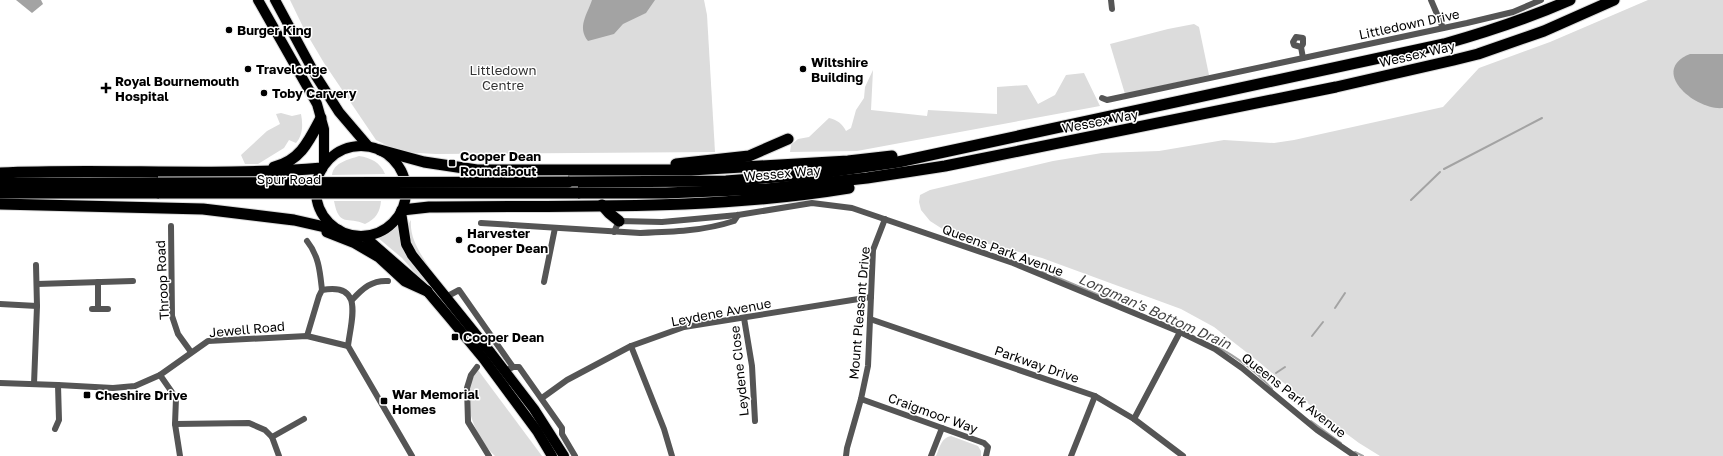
<svg xmlns="http://www.w3.org/2000/svg" width="1723" height="456" font-family="'Golos Text',sans-serif">
<style>
.green{fill:#dcdcdc}
.water{fill:#a3a3a3}
.lines{fill:none;stroke-linecap:round;stroke-linejoin:round}
.stream{stroke:#a3a3a3;stroke-width:2}
.primary-casing{stroke:#dbdbdb;stroke-width:12}
.highway-casing{stroke:#dbdbdb;stroke-width:13}
.street{stroke:#555;stroke-width:6}
.primary{stroke:#000;stroke-width:10}
.highway{stroke:#000;stroke-width:11}
.highway-bridge-casing{stroke:#dbdbdb;stroke-width:13;stroke-linecap:butt}
.highway-bridge{stroke:#000;stroke-width:11}
.poi-dot{fill:#000;stroke:#fff;stroke-width:1.5}
.labels{text-anchor:middle;dominant-baseline:central;stroke-width:3;stroke-linejoin:round;paint-order:stroke}
.street-label{font-size:13px;fill:#000;stroke:#fff}
.poi-label{font-size:13px;font-weight:bold;fill:#000;stroke:#fff;text-anchor:start}
.park-label{font-size:13px;fill:#333;stroke:#fff}
.water-label{font-size:14px;font-style:italic;fill:#444;stroke:#fff}
</style>
<rect width="100%" height="100%" fill="#fff"/>
<!-- green -->
<g class="green">
<polygon points="290,0 704,0 707,15 715,152 436,154 400,152 376,140 324,63 305,31"/>
<polygon points="1648,0 1723,0 1723,456 1380,456 1359,443 1328,420 1259,362 1214,327 1181,309 1042,258 981,242 944,230 930,221 921,210 919,202 920,195 930,190 1053,161 1102,153 1159,151 1224,140 1274,143 1294,140 1443,107 1479,68 1550,42"/>
<polygon points="1194,24 1199,27 1209,75 1125,94 1110,44 1168,29"/>
<path d="M873 70 871 110 927 116 928 110 997 114V87L1027 85 1038 104 1055 95 1066 75 1084 73 1100 106 857 151 790 152 791 145 798 139 809 137 829 118C837 120 842 123 846 131L851 128 856 110 864 98 865 87Z"/>
<path d="M281 113 292 116 301 114C303 124 303 135 296 143L289 140 284 148 258 164H245L241 155 267 131 280 124 276 114Z"/>
<path d="M359 156C371 158 380 162 385 174L332 175C334 162 348 160 359 156Z"/>
<path d="M334 201H381C380 212 376 219 365 224 348 216 339 228 334 201Z"/>
<path d="M411 220C409 241 424 258 434 275 424 262 399 236 411 220Z"/>
<polygon points="400,222 399,236 402,246 433,288 430,290 402,258 377,237 391,230"/>
<path d="M478 370 542 456H495C474 437 457 394 478 370Z"/>
<path d="M951 436 978 446 981 451V456H936C940 447 941 438 951 436Z"/>
</g>
<!-- water -->
<g class="water">
<polygon points="16,0 41,0 43,4 32,13"/>
<path d="M592 0H655L646 13 623 24 614 34 588 41C577 27 587 15 592 0Z"/>
<path d="M1690 54H1723V108C1696 111 1648 71 1690 54Z"/>
</g>
<g class="lines">
<!-- stream -->
<g class="stream">
<polyline points="1444,169 1542,118"/>
<polyline points="1411,200 1440,172"/>
<polyline points="1042,272 1046,273"/>
<polyline points="1054,276 1118,303"/>
<polyline points="1335,308 1345,293"/>
<polyline points="1312,336 1323,322"/>
<path d="M1217 347C1236 356 1259 374 1272 389"/>
<polyline points="1276,373 1285,367"/>
<polyline points="1311,421 1341,443"/>
<polyline points="1355,452 1363,456"/>
</g>
<defs>
<g id="primary">
<polyline points="258,0 317,104 324,129 324,164"/>
<polyline points="275,0 316,76 339,112 368,146"/>
<circle cx="361" cy="191" r="45"/>
<polyline points="401,212 406,244 412,255 491,353 534,409 564,456"/>
<polyline points="364,236 427,291 449,317 483,358 537,431 552,456"/>
</g>
<g id="highway">
<polyline points="380,150 424,162 477,170 691,170 848,161 892,156"/>
<polyline points="676,164 749,156 788,139"/>
<path d="M274 167C300 161 309 141 321 118"/>
<path d="M0 173C107 168 215 177 322 168"/>
<path d="M568 182 726 181 814 174 898 162 1444 44C1487 32 1529 18 1570 0"/>
<polyline points="0,183 158,183"/>
<polyline points="0,193 159,193"/>
<polyline points="578,193 666,193 767,189 867,178 945,166 1336,87 1454,60 1478,54 1544,31 1614,0"/>
<polyline points="0,204 203,209 294,220 338,230"/>
<polyline points="602,205 609,213 619,221"/>
<path d="M402 210 429 207C569 205 710 211 849 188"/>
<polyline points="327,232 355,243 379,257 405,281 427,291"/>
</g>
</defs>
<!-- primary casing -->
<use href="#primary" class="primary-casing"/>
<!-- highway casing -->
<use href="#highway" class="highway-casing"/>
<!-- street -->
<g class="street">
<polyline points="1111,0 1112,9"/>
<polyline points="1431,0 1443,28"/>
<polyline points="1301,47 1303,44 1303,38 1296,37 1293,42 1294,45 1301,47 1303,58"/>
<polyline points="1102,98 1107,100 1467,23 1513,12 1541,0"/>
<path d="M481 223 640 233C671 232 704 231 734 221L738 215"/>
<polyline points="171,226 172,316 178,334 191,352"/>
<polyline points="614,232 619,221 662,222 738,215 812,203 852,208 1013,263 1180,332 1215,349 1242,368 1317,430 1355,456"/>
<path d="M307 241C319 256 320 272 322 290"/>
<polyline points="544,282 555,228"/>
<polyline points="37,284 133,281"/>
<polyline points="446,297 459,290 513,367"/>
<path d="M352 300C363 288 372 280 388 281"/>
<polyline points="0,304 37,306"/>
<polyline points="92,309 108,309"/>
<polyline points="98,309 98,282"/>
<polyline points="744,318 752,366 755,421"/>
<polyline points="870,319 1095,396 1134,419 1183,456"/>
<path d="M307 336 319 296 322 290C365 282 351 320 348 346"/>
<polyline points="631,346 664,429 672,456"/>
<polyline points="477,367 471,375 467,388 468,422 489,456"/>
<polyline points="505,371 513,367 519,367 562,428 562,434 575,456"/>
<polyline points="160,375 176,398 175,424 180,456"/>
<polyline points="0,383 58,385 113,388 135,386 160,375 208,341 307,336 348,346 412,456"/>
<polyline points="34,384 37,306 36,265"/>
<polyline points="542,398 567,380 631,346 684,327 871,297"/>
<polyline points="861,399 984,443 988,447 986,456"/>
<polyline points="1134,419 1180,332"/>
<polyline points="175,424 249,423 265,430 272,437 279,456"/>
<polyline points="55,429 59,420 58,385"/>
<polyline points="272,437 304,419"/>
<polyline points="846,456 847,448 861,399 868,366 873,250 885,219"/>
<polyline points="931,456 942,428"/>
<polyline points="1071,456 1095,396"/>
</g>
<!-- primary -->
<use href="#primary" class="primary"/>
<!-- highway -->
<use href="#highway" class="highway"/>
<defs>
<g id="highway-bridge">
<polyline points="158,183 568,182"/>
<polyline points="159,193 578,193"/>
</g>
</defs>
<!-- highway-bridge casing -->
<use href="#highway-bridge" class="highway-bridge-casing"/>
<!-- highway-bridge -->
<use href="#highway-bridge" class="highway-bridge"/>
</g>
<!-- markers -->
<g class="poi-dot">
<circle cx="229" cy="30" r="4"/>
<circle cx="248" cy="69" r="4"/>
<circle cx="803" cy="69" r="4"/>
<path d="M104 82h4v4h4v4h-4v4h-4v-4h-4v-4h4z"/>
<circle cx="264" cy="93" r="4"/>
<rect x="448" y="159" width="8" height="8" rx="2"/>
<circle cx="459" cy="240" r="4"/>
<rect x="451" y="333" width="8" height="8" rx="2"/>
<rect x="83" y="391" width="8" height="8" rx="2"/>
<rect x="380" y="397" width="8" height="8" rx="2"/>
</g>
<g class="labels">
<!-- street labels -->
<g class="street-label">
<text transform="translate(1409 24) rotate(-12)">Littledown Drive</text>
<text transform="translate(1417 54) rotate(-13)">Wessex Way</text>
<text transform="translate(1100 121) rotate(-11)">Wessex Way</text>
<text transform="translate(782 173) rotate(-5)">Wessex Way</text>
<text x="289" y="179">Spur Road</text>
<text transform="translate(1003 250) rotate(20)">Queens Park Avenue</text>
<text transform="translate(162 280) rotate(-93)">Throop Road</text>
<text transform="translate(721 312) rotate(-11)">Leydene Avenue</text>
<text transform="translate(859 313) rotate(-85)">Mount Pleasant Drive</text>
<text transform="translate(247 329) rotate(-5)">Jewell Road</text>
<text transform="translate(1037 364) rotate(19)">Parkway Drive</text>
<text transform="translate(739 371) rotate(-96)">Leydene Close</text>
<text transform="translate(1294 395) rotate(38)">Queens Park Avenue</text>
<text transform="translate(933 413) rotate(20)">Craigmoor Way</text>
</g>
<!-- poi labels -->
<g class="poi-label">
<text x="237" y="30">Burger King</text>
<text x="811" y="62">Wiltshire<tspan x="811" dy="15">Building</tspan></text>
<text x="256" y="69">Travelodge</text>
<text x="115" y="81">Royal Bournemouth<tspan x="115" dy="15">Hospital</tspan></text>
<text x="272" y="93">Toby Carvery</text>
<text x="460" y="156">Cooper Dean<tspan x="460" dy="15">Roundabout</tspan></text>
<text x="467" y="233">Harvester<tspan x="467" dy="15">Cooper Dean</tspan></text>
<text x="463" y="337">Cooper Dean</text>
<text x="392" y="394">War Memorial<tspan x="392" dy="15">Homes</tspan></text>
<text x="95" y="395">Cheshire Drive</text>
</g>
<!-- park labels -->
<g class="park-label">
<text x="503" y="70">Littledown<tspan x="503" dy="15">Centre</tspan></text>
</g>
<!-- water labels -->
<g class="water-label">
<text transform="translate(1155 311) rotate(24)">Longman's Bottom Drain</text>
</g>
</g>
</svg>
